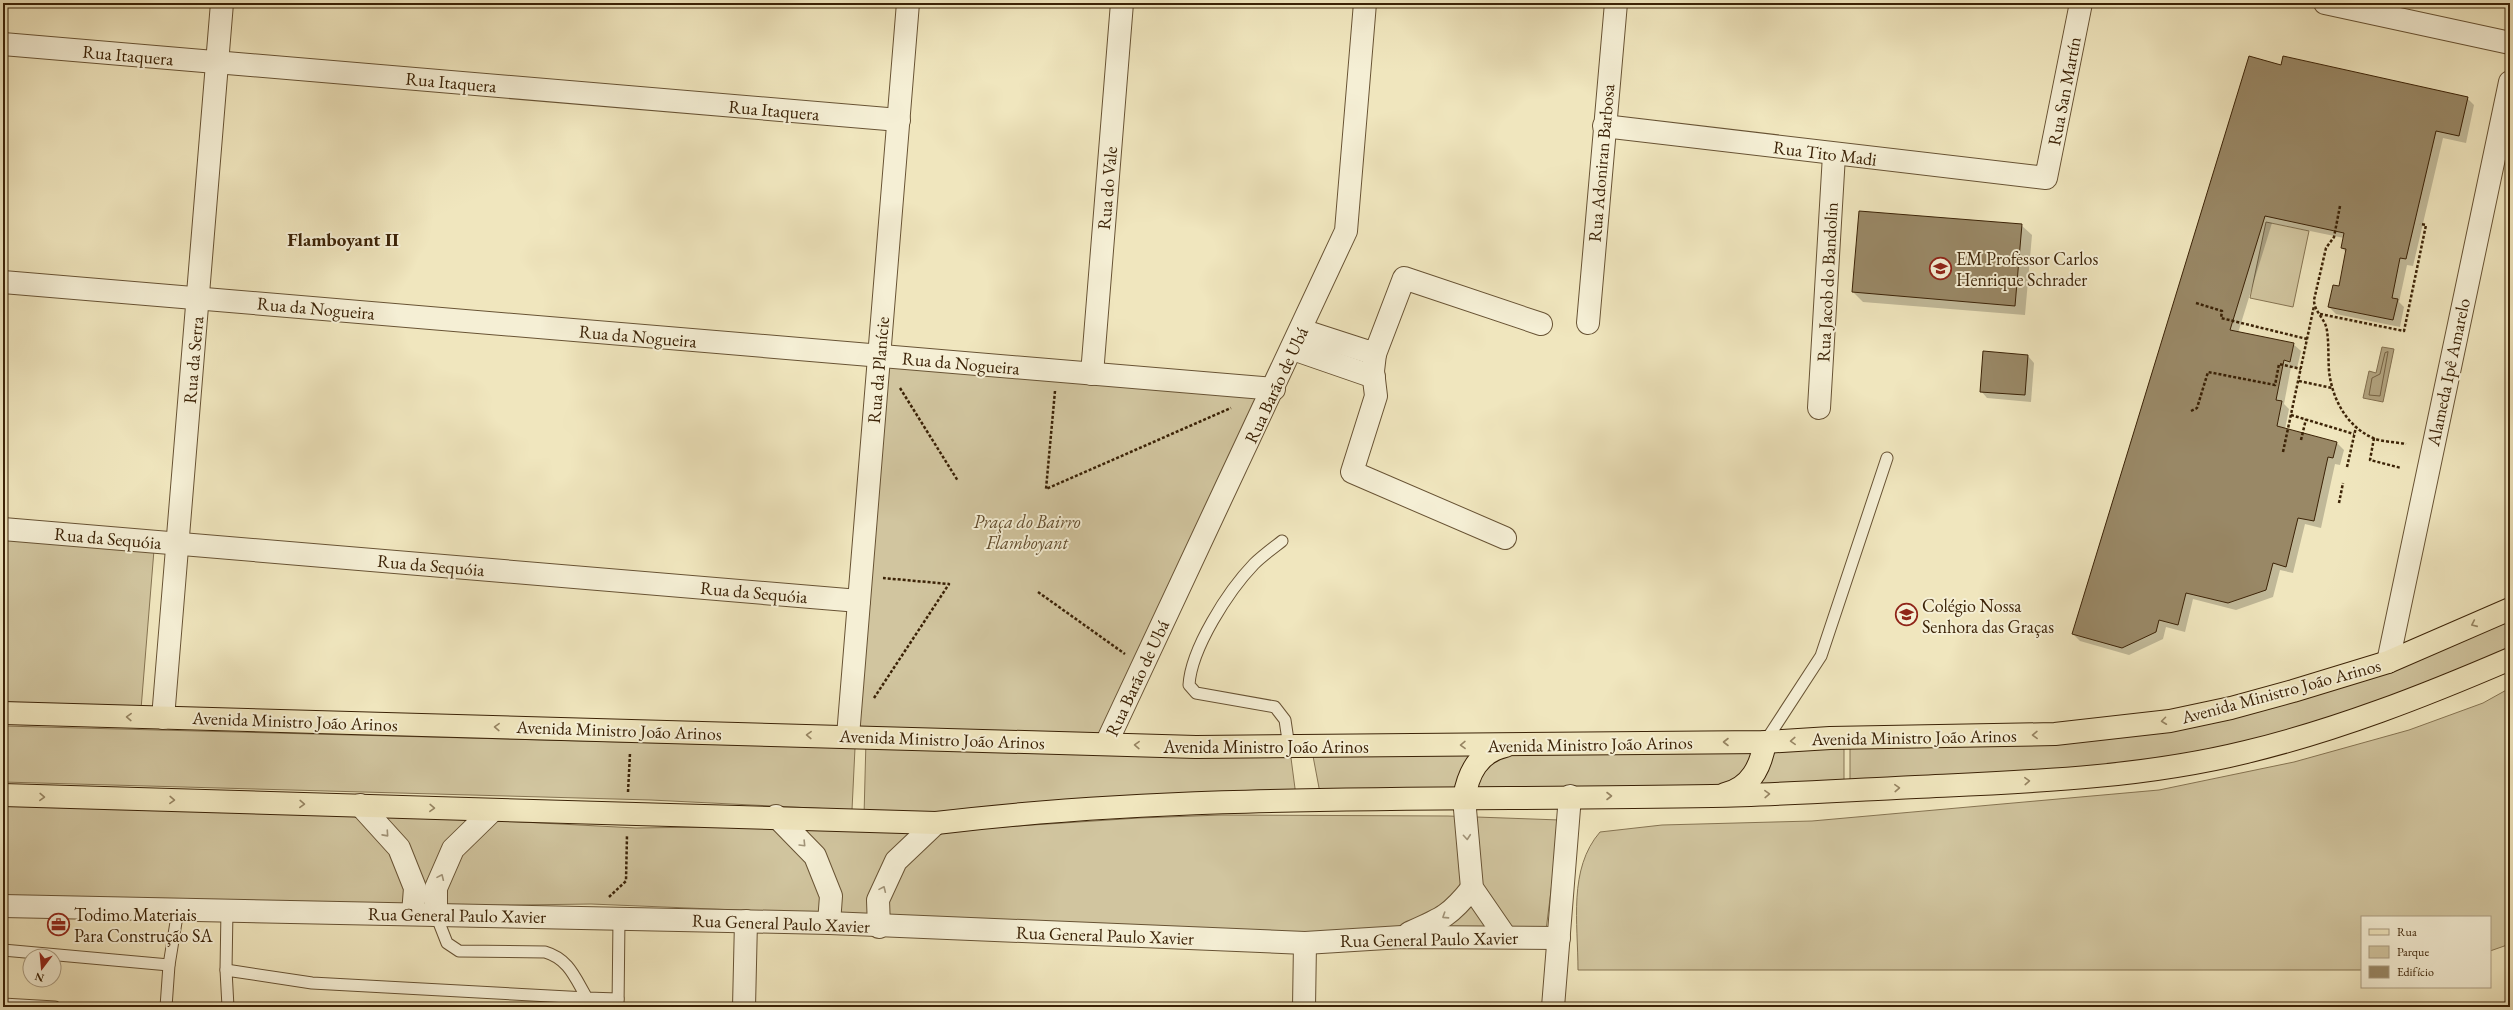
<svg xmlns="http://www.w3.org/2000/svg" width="2513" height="1010" font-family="'EB Garamond',serif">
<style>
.green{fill:#d1c59f;stroke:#867452}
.water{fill:#b2a37f;stroke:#826f4f}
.shadow{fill:#0003}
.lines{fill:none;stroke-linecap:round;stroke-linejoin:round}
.shore{stroke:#766242;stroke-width:1}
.building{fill:#986;stroke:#3b2206}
.service-casing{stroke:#685334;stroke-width:13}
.minor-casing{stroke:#685334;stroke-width:24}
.primary-casing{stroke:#3b2206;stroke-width:24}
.path{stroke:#3b2206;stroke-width:2.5;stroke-dasharray:3 2;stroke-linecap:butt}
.service{stroke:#f5efd5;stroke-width:11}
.minor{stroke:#f5efd5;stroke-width:22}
.primary{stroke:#f0e6be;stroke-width:22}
.oneway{stroke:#968462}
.oneway2{stroke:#a19378}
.labels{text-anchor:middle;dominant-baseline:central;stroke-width:4;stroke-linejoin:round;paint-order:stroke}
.street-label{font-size:18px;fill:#3b2206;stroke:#f5efd5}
.poi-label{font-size:18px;fill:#3b2206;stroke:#f5efd5;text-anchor:start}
.park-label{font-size:18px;font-style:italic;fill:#604b2c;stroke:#f5efd5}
.neighbourhood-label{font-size:19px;font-weight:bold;fill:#3b2206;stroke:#f5efd5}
</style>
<rect width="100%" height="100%" fill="#f0e6be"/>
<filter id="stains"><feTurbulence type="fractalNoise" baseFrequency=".005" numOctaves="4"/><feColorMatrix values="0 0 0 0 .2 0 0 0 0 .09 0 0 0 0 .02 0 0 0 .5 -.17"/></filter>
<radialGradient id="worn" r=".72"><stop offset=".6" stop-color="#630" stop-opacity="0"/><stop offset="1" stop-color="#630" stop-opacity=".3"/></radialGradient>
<!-- green -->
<g class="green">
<polygon points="2266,222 2309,231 2293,307 2250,298"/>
<polygon points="879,356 1274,389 1106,744 848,736"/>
<polygon points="3,537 154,550 141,709 3,705"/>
<polygon points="2506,616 2510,624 2510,655 2441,686 2184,762 1850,788 1850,748 2174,728"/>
<path d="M2510 688V944L2490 951V917H2362V970H1578C1578 923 1568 869 1600 832L1662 825 1812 821 2159 790 2294 762 2409 730 2483 703Z"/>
<polygon points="3,726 855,748 852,810 651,800 3,782"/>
<polygon points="866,740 1104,748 1291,758 1296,796 864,816"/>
<polygon points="1844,748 1844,787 1320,793 1313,756"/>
<polygon points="3,804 502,821 636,828 774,826 987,828 1139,818 1221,815 1448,816 1560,820 1546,930 1296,933 591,904 448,906 3,898"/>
</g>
<!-- water -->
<polygon class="water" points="2382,347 2394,349 2383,402 2363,398 2369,371 2376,373"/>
<!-- shadow -->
<g class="shadow">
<polygon points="2281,67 2467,98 2474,105 2466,143 2443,138 2413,266 2407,265 2399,302 2404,307 2400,327 2336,314 2329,307 2340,287 2347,253 2342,248 2344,238 2272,223 2238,333 2293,344 2301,351 2297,368 2291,367 2284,404 2289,409 2285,429 2337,443 2344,450 2340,465 2335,464 2321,528 2305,524 2293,573 2280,570 2273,597 2236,610 2193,599 2185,632 2166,627 2163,639 2129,655 2080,641 2073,634"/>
<polygon points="2021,225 2032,235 2025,315 1863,302 1853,292"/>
<polygon points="2028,356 2034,363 2031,402 1987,398 1981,391"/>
</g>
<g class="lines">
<!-- shore -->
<polygon class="shore" points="2388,352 2380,396 2369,395 2372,378 2380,374 2385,353"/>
</g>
<!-- building -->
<g class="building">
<polygon points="2249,56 2281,65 2283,56 2468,97 2459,136 2436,131 2406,259 2400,258 2392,298 2398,299 2393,320 2328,307 2333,285 2339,286 2346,249 2341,248 2344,233 2265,216 2230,330 2294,343 2290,362 2284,360 2276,400 2282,401 2277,426 2337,442 2333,458 2328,457 2314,521 2298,518 2286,567 2273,563 2266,590 2228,603 2186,593 2178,625 2159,620 2156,632 2122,648 2072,634"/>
<polygon points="1859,211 2022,224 2015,306 1852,292"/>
<polygon points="1983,351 2028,355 2025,395 1980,392"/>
</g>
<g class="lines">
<defs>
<g id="service">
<path d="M1282 541C1273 548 1262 556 1254 564 1228 591 1191 649 1189 685L1196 693 1275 707 1285 720 1289 747"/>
<polyline points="1765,742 1821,656 1887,458"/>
<path d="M436 915 447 943 459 951 545 952C569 959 575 978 587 998L618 999"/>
<polyline points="3,950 169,965"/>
<polyline points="226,970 227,910"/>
<polyline points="3,1004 55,1007"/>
<polyline points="166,1007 169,965 178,910"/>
<polyline points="228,1007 226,970 312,983 587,998"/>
<polyline points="618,1007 619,919"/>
</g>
<g id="minor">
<polyline points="2325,3 2510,43"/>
<polyline points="3,44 899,120"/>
<polyline points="1604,126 2046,178 2081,3"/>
<polyline points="3,282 1274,389"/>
<polyline points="1588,323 1616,3"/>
<polyline points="1301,330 1375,354 1404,278 1541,324"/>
<polyline points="1293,349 1374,377"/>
<polyline points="1375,354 1373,371 1376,396 1352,472 1505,538"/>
<polyline points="1092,374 1122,3"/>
<polyline points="1819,408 1834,155"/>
<polyline points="3,529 859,601"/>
<polyline points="2388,662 2510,82"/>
<polyline points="163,718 222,3"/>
<polyline points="848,736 908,3"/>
<polyline points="1106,744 1346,231 1365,3"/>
<polyline points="1464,798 1472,888 1505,936"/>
<polyline points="360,805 399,848 415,888 413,914"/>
<polyline points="776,816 815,856 831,896 829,923"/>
<polyline points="3,906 829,923 1305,943 1402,937 1559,938"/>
<polyline points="436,915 436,888 453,849 493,810"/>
<polyline points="879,927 878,900 896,861 936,823"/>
<path d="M1409 933C1441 919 1450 916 1472 888"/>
<polyline points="744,1007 746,921"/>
<polyline points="1304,1007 1305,943"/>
<polyline points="1553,1007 1570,796"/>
</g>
<g id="primary">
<polyline points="3,713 1196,747 1765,742 1830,738 2055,734 2170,721 2231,708 2293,691 2388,662 2510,609"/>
<path d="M1725 794C1751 788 1761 766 1765 742"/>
<path d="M3 795 936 823C1193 792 1453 801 1712 796 1773 795 1835 791 1896 788 2013 782 2132 780 2246 752 2337 730 2424 696 2510 659"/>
<path d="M1464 798C1468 774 1478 752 1505 746"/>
</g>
</defs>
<!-- service casing -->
<use href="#service" class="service-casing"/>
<!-- minor casing -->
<use href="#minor" class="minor-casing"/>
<!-- primary casing -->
<use href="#primary" class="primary-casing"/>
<!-- path -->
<g class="path">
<path d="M2340 206 2334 237 2326 248 2314 300C2314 312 2326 319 2327 331 2329 344 2328 357 2329 371 2332 398 2346 426 2373 438 2382 442 2396 442 2406 444"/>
<polyline points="2196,303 2222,311 2221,318 2307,339"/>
<polyline points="2320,314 2404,331 2426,225 2420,224"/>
<polyline points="2299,381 2332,388"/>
<polyline points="900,388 958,481"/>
<polyline points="1055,391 1046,489 1231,408"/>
<polyline points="2191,411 2197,408 2208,372 2275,385 2279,364 2301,369"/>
<polyline points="2291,415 2354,434"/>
<polyline points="2374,438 2370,460 2401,468"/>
<polyline points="2301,440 2306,419"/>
<polyline points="2283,452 2314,306"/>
<polyline points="2347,467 2356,427"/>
<polyline points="2339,503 2343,483"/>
<polyline points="1038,592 1125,654"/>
<polyline points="874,698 949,584 883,578"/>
<polyline points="628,792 630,753"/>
<polyline points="609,897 626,881 627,835"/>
</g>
<!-- service -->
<use href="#service" class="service"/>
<!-- minor -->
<use href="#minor" class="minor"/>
<!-- primary -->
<use href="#primary" class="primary"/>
</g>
<!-- one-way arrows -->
<defs><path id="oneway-chevron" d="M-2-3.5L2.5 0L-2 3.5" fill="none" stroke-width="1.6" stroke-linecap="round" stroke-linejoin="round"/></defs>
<g class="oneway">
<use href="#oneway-chevron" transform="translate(2474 624) rotate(156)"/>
<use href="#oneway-chevron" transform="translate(129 717) rotate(-178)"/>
<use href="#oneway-chevron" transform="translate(2164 721) rotate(173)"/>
<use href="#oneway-chevron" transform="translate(497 727) rotate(-178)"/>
<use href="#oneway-chevron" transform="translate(809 735) rotate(-178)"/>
<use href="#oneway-chevron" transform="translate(2035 735) rotate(179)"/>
<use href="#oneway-chevron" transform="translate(1793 741) rotate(177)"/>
<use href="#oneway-chevron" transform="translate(1726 742) rotate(180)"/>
<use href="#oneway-chevron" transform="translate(1137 745) rotate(-178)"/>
<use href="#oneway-chevron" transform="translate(1463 745) rotate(179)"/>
<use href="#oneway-chevron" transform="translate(2027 781) rotate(-3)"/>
<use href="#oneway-chevron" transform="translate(1897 788) rotate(-3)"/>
<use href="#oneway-chevron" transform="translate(1767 794) rotate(-2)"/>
<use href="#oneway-chevron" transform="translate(1609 796)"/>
<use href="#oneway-chevron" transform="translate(42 797) rotate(2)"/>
<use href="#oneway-chevron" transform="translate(172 800) rotate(2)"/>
<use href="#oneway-chevron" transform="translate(302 804) rotate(2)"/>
<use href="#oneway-chevron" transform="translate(432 808) rotate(2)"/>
</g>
<g class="oneway2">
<use href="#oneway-chevron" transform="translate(386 834) rotate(48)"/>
<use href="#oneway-chevron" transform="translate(1467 837) rotate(85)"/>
<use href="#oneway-chevron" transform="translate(803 844) rotate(46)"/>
<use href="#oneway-chevron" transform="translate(441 877) rotate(-66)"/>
<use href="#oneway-chevron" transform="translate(883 889) rotate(-66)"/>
<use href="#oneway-chevron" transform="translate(1445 916) rotate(147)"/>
</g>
<!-- icons -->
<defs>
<symbol id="school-ring" viewBox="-11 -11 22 22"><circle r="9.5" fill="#f5efd5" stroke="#8f2418" stroke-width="1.5"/><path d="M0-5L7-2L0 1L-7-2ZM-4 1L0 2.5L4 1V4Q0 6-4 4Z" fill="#8f2418"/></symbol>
<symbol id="office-ring" viewBox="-11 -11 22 22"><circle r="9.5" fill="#f5efd5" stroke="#8f2418" stroke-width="1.5"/><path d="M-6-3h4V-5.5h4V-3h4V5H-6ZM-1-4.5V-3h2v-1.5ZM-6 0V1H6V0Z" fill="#8f2418"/></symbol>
</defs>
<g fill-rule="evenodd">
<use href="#school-ring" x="1928" y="256" width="25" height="25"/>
<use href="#school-ring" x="1894" y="602" width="25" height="25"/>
<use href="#office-ring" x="46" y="912" width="25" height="25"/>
</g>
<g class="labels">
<!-- street labels -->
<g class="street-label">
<text transform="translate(128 55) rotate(5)">Rua Itaquera</text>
<text transform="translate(451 82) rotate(5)">Rua Itaquera</text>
<text transform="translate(2064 91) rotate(-79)">Rua San Martín</text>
<text transform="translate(774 110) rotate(5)">Rua Itaquera</text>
<text transform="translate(1825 153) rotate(7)">Rua Tito Madi</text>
<text transform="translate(1601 163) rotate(-85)">Rua Adoniran Barbosa</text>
<text transform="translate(1107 188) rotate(-85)">Rua do Vale</text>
<text transform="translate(1827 282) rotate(-87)">Rua Jacob do Bandolin</text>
<text transform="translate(316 308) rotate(5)">Rua da Nogueira</text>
<text transform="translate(638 336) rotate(5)">Rua da Nogueira</text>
<text transform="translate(193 360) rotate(-85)">Rua da Serra</text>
<text transform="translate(961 363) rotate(5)">Rua da Nogueira</text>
<text transform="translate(878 370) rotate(-85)">Rua da Planície</text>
<text transform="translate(2448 372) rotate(-78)">Alameda Ipê Amarelo</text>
<text transform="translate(1276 385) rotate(-65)">Rua Barão de Ubá</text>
<text transform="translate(108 538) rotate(5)">Rua da Sequóia</text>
<text transform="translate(431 565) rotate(5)">Rua da Sequóia</text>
<text transform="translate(754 592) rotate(5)">Rua da Sequóia</text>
<text transform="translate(1137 678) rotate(-65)">Rua Barão de Ubá</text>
<text transform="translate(2281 691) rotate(-15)">Avenida Ministro João Arinos</text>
<text transform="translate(295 721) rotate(2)">Avenida Ministro João Arinos</text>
<text transform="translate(619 730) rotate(2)">Avenida Ministro João Arinos</text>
<text transform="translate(1914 737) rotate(-1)">Avenida Ministro João Arinos</text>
<text transform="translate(942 739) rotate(2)">Avenida Ministro João Arinos</text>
<text transform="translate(1590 744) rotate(-1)">Avenida Ministro João Arinos</text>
<text x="1266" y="746">Avenida Ministro João Arinos</text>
<text transform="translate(457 915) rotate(1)">Rua General Paulo Xavier</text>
<text transform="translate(781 923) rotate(2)">Rua General Paulo Xavier</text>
<text transform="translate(1105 935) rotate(2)">Rua General Paulo Xavier</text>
<text transform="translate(1429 939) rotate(-1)">Rua General Paulo Xavier</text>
</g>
<!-- poi labels -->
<g class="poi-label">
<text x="1956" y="258">EM Professor Carlos<tspan x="1956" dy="21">Henrique Schrader</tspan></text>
<text x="1922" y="605">Colégio Nossa<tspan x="1922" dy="21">Senhora das Graças</tspan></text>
<text x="74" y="914">Todimo Materiais<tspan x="74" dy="21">Para Construção SA</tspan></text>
</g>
<!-- park labels -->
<g class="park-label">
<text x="1027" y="521">Praça do Bairro<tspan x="1027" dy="21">Flamboyant</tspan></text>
</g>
<!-- neighbourhood labels -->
<g class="neighbourhood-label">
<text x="343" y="239">Flamboyant II</text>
</g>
</g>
<!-- margin -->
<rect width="2513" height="1010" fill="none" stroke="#f0e6be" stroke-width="16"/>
<rect x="4" y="4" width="2505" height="1002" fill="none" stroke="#3b2206" stroke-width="2"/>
<rect x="8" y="8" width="2497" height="994" fill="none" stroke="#3b2206"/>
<!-- legend -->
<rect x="2361" y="916" width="130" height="72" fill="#f5efd5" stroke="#ab9d82"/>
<rect x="2369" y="929" width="20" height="6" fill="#f0e6be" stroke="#ab9d82"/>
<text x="2397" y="936" font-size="12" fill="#3b2206">Rua</text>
<rect x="2369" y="946" width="20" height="12" fill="#d1c59f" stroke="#ab9d82"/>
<text x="2397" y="956" font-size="12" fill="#3b2206">Parque</text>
<rect x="2369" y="966" width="20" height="12" fill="#998866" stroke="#ab9d82"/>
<text x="2397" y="976" font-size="12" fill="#3b2206">Edifício</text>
<!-- north arrow -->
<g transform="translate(42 968) rotate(196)"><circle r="19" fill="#f5efd5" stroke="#ab9d82"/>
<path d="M0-3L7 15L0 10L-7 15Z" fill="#8f2418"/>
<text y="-6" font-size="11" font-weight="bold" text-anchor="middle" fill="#3b2206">N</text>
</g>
<rect width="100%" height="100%" filter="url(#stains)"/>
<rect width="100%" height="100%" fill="url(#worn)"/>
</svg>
